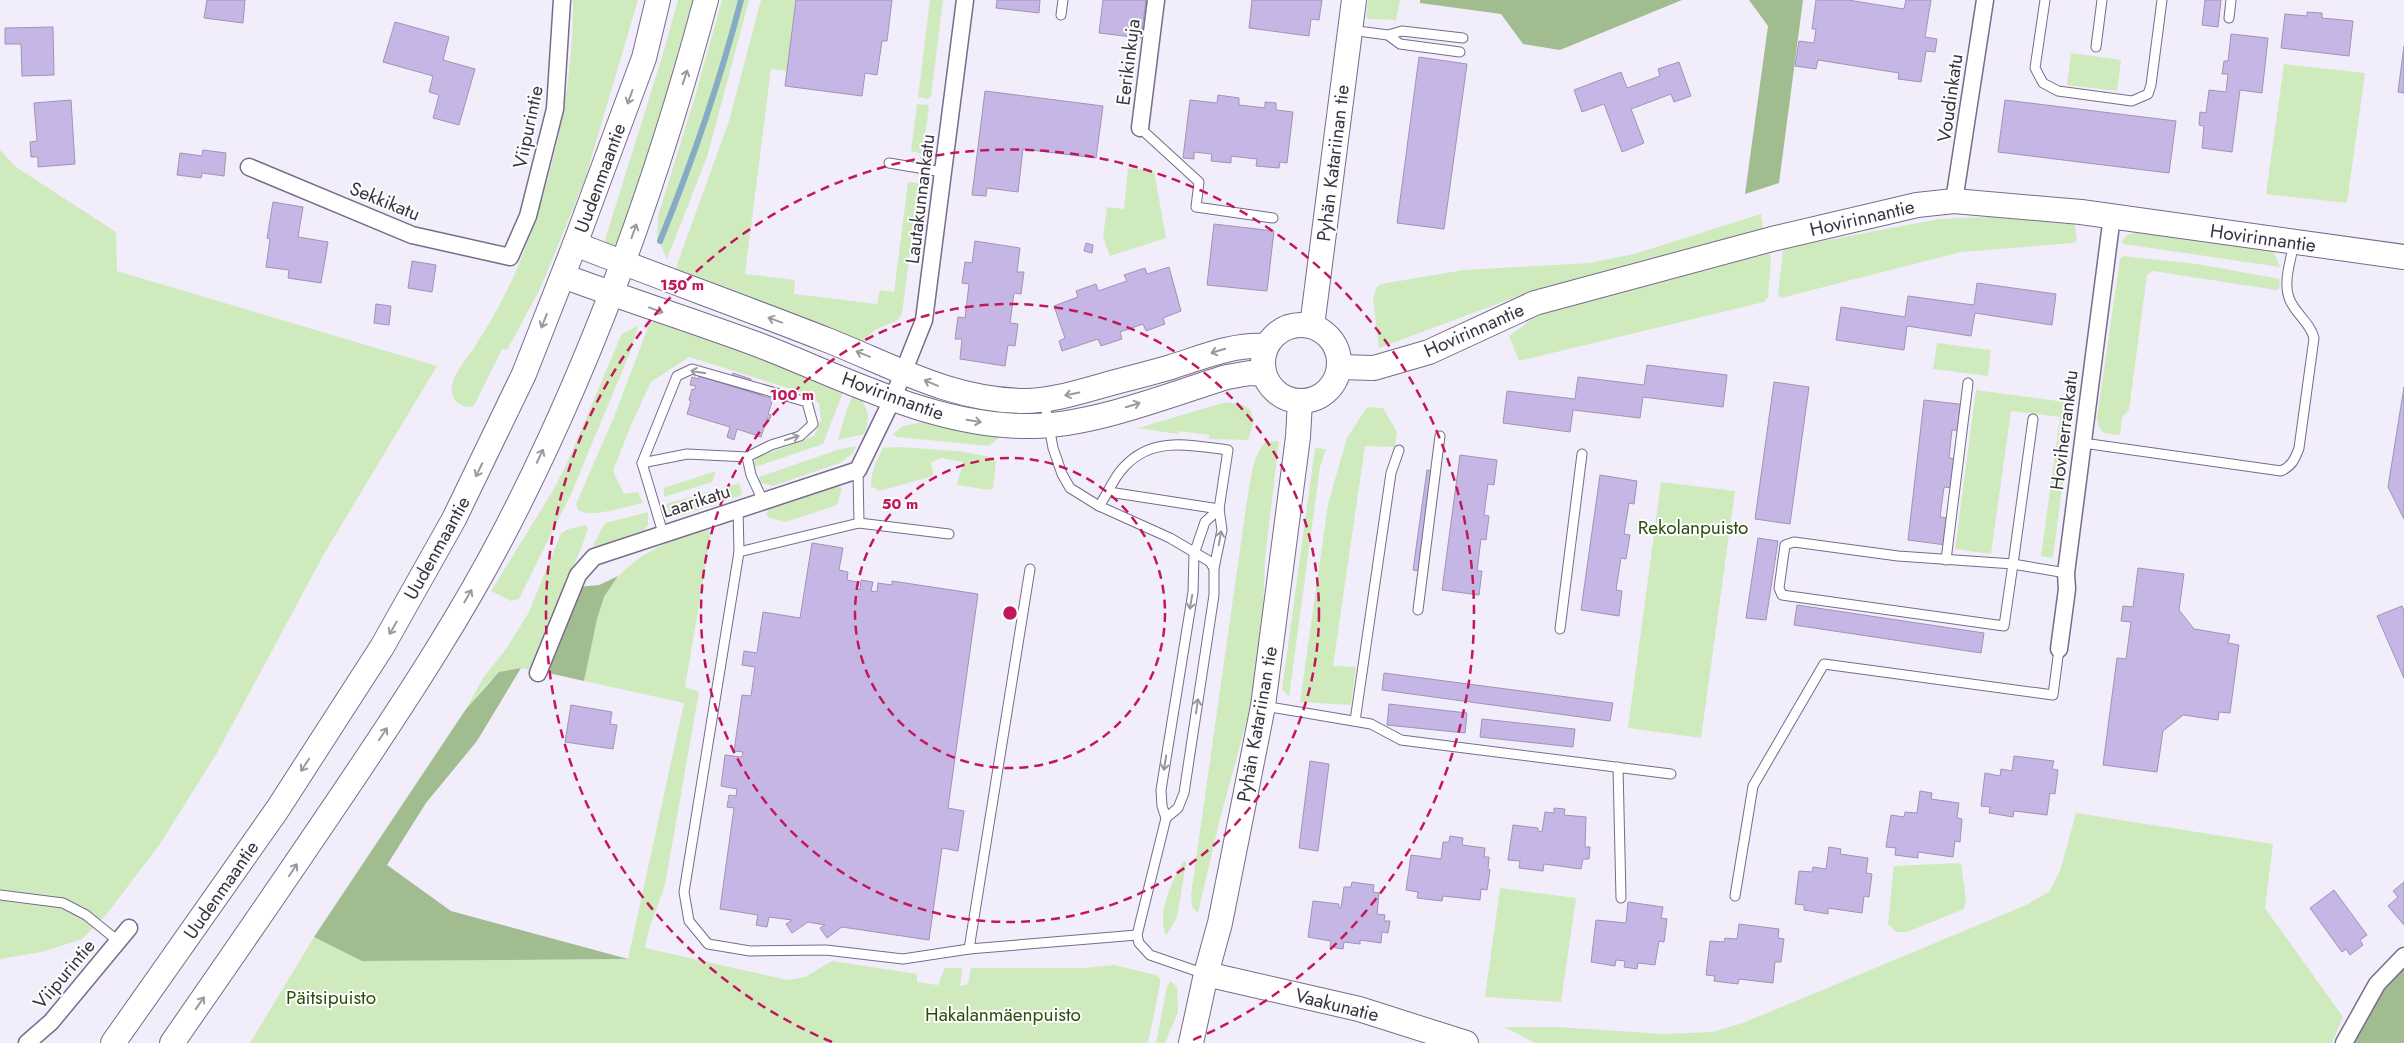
<svg xmlns="http://www.w3.org/2000/svg" width="2404" height="1043" font-family="Jost,sans-serif">
<style>
.green{fill:#cfebbe}
.forest{fill:#a1bd90}
.lines{fill:none;stroke-linecap:round;stroke-linejoin:round}
.stream{stroke:#88abc5;stroke-width:6}
.building{fill:#c6b6e6;stroke:#9f94b5}
.lane-casing{stroke:#776c8b;stroke-width:11}
.street-casing{stroke:#776c8b;stroke-width:19}
.secondary-casing{stroke:#776c8b;stroke-width:26}
.lane{stroke:#fff;stroke-width:9}
.street{stroke:#fff;stroke-width:16}
.secondary{stroke:#fff;stroke-width:24}
.oneway{stroke:#9b99a0}
.ring{fill:none;stroke:#c2185b;stroke-width:2.5;stroke-dasharray:9 6}
.labels{text-anchor:middle;dominant-baseline:central;stroke-width:4;stroke-linejoin:round;paint-order:stroke}
.street-label{font-size:19px;fill:#373340;stroke:#fdfdfd}
.park-label{font-size:19px;fill:#2b4d0c;stroke:#fdfdfd}
.centre{fill:#c2185b;stroke:#fdfdfd;stroke-width:2.5}
.ring-label{font-size:15px;text-anchor:middle;font-weight:bold;fill:#c2185b;stroke:#fdfdfd;stroke-width:4;stroke-linejoin:round;paint-order:stroke}
</style>
<rect width="100%" height="100%" fill="#f2edfb"/>
<!-- green -->
<g class="green">
<path d="M573 0H638L585 179 541 287 507 350 502 349 474 406C461 410 449 399 452 385 455 371 470 355 477 343 490 323 502 301 512 280 549 196 574 92 573 0Z"/>
<polygon points="678,0 694,0 658,131 614,252 606,248 605,240 662,57"/>
<polygon points="722,0 749,0 707,157 667,259 657,237 658,216 694,100"/>
<polygon points="761,0 796,0 787,71 771,69 745,274 795,280 794,294 877,304 880,290 894,292 908,182 919,183 902,314 898,320 875,330 860,344 674,273 729,121"/>
<polygon points="930,0 943,0 931,96 928,99 918,97"/>
<polygon points="1368,0 1400,0 1396,20 1370,19 1366,17"/>
<polygon points="2071,53 2121,60 2117,91 2067,85"/>
<polygon points="2284,64 2365,73 2347,203 2266,194"/>
<polygon points="917,104 928,105 929,109 922,154 911,151"/>
<polygon points="0,150 16,167 116,232 117,271 437,366 324,554 217,753 160,844 106,915 82,939 42,952 0,959"/>
<polygon points="1128,168 1154,171 1166,238 1110,256 1103,237 1107,207 1124,209"/>
<polygon points="1761,214 1764,233 1524,294 1379,348 1373,299 1376,288 1381,284 1464,270 1589,263 1634,254"/>
<polygon points="2007,216 2070,221 2075,225 2077,240 2074,243 1961,252 1781,298 1778,295 1783,251 1786,248 1939,219"/>
<polygon points="2143,231 2269,248 2275,254 2280,267 2123,244 2122,241 2127,235"/>
<polygon points="1769,253 1771,257 1768,297 1764,302 1519,361 1509,336 1538,315 1613,293"/>
<polygon points="2123,256 2197,264 2280,279 2279,289 2276,290 2153,271 2147,275 2129,410 2122,417 2120,435 2104,433 2099,427 2097,418 2120,259"/>
<path d="M650 322H671L845 387 823 444 755 467 754 462 758 457 814 436 821 420 819 403 807 394 689 357 651 382 631 425 613 471 624 494 638 492 643 503C627 506 590 519 578 510L576 504 614 417Z"/>
<polygon points="638,326 631,350 571,494 519,599 511,601 491,591 554,489 568,461 619,340 623,333"/>
<polygon points="1937,343 1991,350 1988,376 1933,369"/>
<polygon points="1976,390 2073,403 2053,558 2041,556 2060,417 2011,411 1991,554 1955,549"/>
<path d="M854 392C867 404 872 417 864 434L838 440 844 418Z"/>
<polygon points="1226,402 1243,405 1250,409 1254,421 1248,440 1209,439 1209,435 1179,431 1178,434 1138,428"/>
<polygon points="1367,407 1383,408 1397,432 1395,447 1365,446 1333,666 1356,667 1351,705 1300,702 1328,504 1347,438"/>
<polygon points="927,421 1001,430 1000,437 989,446 897,437 893,434 903,426"/>
<path d="M1279 441 1265 558 1262 644 1254 694 1220 819 1198 913 1192 907 1191 895 1246 507C1250 486 1251 458 1265 442Z"/>
<polygon points="856,446 853,453 840,463 773,486 761,483 759,477 840,449"/>
<path d="M899 447 957 451 992 457 996 462 993 488 990 490 957 485 963 462 942 458 931 462 933 474 930 477 879 491 871 486C871 471 877 460 883 448Z"/>
<polygon points="1315,448 1326,449 1320,467 1289,697 1282,689"/>
<polygon points="716,471 712,482 664,497 664,488"/>
<polygon points="1661,482 1735,491 1701,738 1628,728"/>
<polygon points="739,483 742,492 740,496 676,517 671,516 666,504"/>
<polygon points="835,484 842,488 837,505 786,522 769,518 766,514 772,505"/>
<polygon points="648,512 648,525 644,530 597,547 593,545 605,523"/>
<path d="M586 525 588 529C572 576 545 621 534 670 497 663 488 684 466 709L483 678 506 649 529 612 561 533 568 529Z"/>
<path d="M707 528 711 534 685 687 699 692 665 885 649 929 645 948 787 980 805 977 832 961 917 974V982L938 985 945 968H962L960 986 968 984 971 968H1085L1114 965 1156 975 1160 978V985L1148 1043H250L314 937 363 961 628 959 684 703 584 681C589 656 592 618 605 596 626 557 668 540 707 528Z"/>
<polygon points="2076,813 2273,844 2265,908 2343,1017 2332,1043 1535,1043 1504,1027 1557,1027 1664,1034 1712,1032 1743,1023 2026,905 2049,892 2060,871"/>
<path d="M1184 860 1186 863 1177 917 1166 936C1156 912 1172 881 1184 860Z"/>
<polygon points="1961,863 1966,900 1964,909 1907,932 1896,932 1888,924 1894,866"/>
<polygon points="1500,888 1576,898 1561,1002 1485,997"/>
<polygon points="1171,981 1177,987 1178,1012 1165,1043 1156,1043 1167,986"/>
</g>
<!-- forest -->
<g class="forest">
<polygon points="1420,0 1682,0 1560,50 1523,44 1501,14 1420,3"/>
<polygon points="1749,0 1803,0 1779,183 1745,194 1768,26"/>
<polygon points="618,576 604,597 597,619 584,681 544,672 578,587 599,585"/>
<polygon points="521,668 477,741 426,803 387,865 451,911 628,959 362,961 314,937 466,709 499,672"/>
<polygon points="2404,969 2404,1043 2353,1043 2378,995"/>
</g>
<g class="lines">
<!-- stream -->
<path class="stream" d="M660 241C693 160 719 85 741 0"/>
</g>
<!-- building -->
<g class="building">
<polygon points="207,0 245,0 243,23 204,18"/>
<polygon points="796,0 892,0 887,41 882,41 877,75 865,73 862,96 785,86"/>
<polygon points="997,0 1040,0 1039,13 996,8"/>
<polygon points="1103,0 1146,0 1141,38 1099,33"/>
<polygon points="1252,0 1322,0 1319,20 1311,19 1309,36 1249,28"/>
<polygon points="1816,0 1848,0 1904,9 1906,0 1931,0 1925,37 1937,39 1935,52 1926,51 1921,82 1898,79 1899,73 1818,60 1816,69 1795,66 1799,41 1814,43 1816,29 1812,29"/>
<polygon points="2205,0 2221,0 2218,27 2202,25"/>
<polygon points="2307,12 2322,13 2322,18 2353,21 2349,56 2281,48 2285,14 2307,16"/>
<polygon points="395,22 449,37 443,60 475,69 459,125 433,118 439,95 429,92 433,76 383,62"/>
<polygon points="53,27 54,75 22,76 21,44 5,44 5,28"/>
<polygon points="2231,34 2268,38 2262,93 2240,90 2232,152 2202,148 2204,126 2199,125 2200,112 2206,113 2209,90 2226,92 2228,74 2222,74 2224,61 2228,61"/>
<polygon points="2404,46 2404,93 2398,92"/>
<polygon points="1419,57 1467,64 1444,229 1397,223"/>
<polygon points="1679,62 1691,96 1674,102 1671,94 1631,109 1644,143 1622,152 1604,104 1582,112 1574,90 1621,72 1627,88 1660,76 1658,69"/>
<polygon points="985,91 1103,106 1096,158 1023,149 1018,192 987,188 986,196 972,195"/>
<polygon points="1218,95 1239,98 1239,105 1265,108 1265,102 1276,103 1276,110 1293,112 1287,163 1280,162 1279,168 1256,166 1257,159 1231,156 1231,163 1211,161 1212,154 1194,152 1194,159 1183,158 1190,100 1217,103"/>
<polygon points="71,100 75,164 38,167 38,157 31,157 30,142 37,141 34,103"/>
<polygon points="2005,100 2176,121 2169,173 1998,152"/>
<polygon points="203,150 226,153 224,176 202,173 201,178 177,175 180,153 202,156"/>
<polygon points="273,202 303,207 298,237 328,242 321,283 288,278 289,270 266,267 270,239 267,238"/>
<polygon points="1214,224 1274,231 1267,291 1207,285"/>
<polygon points="975,241 1020,248 1017,272 1024,272 1021,294 1014,293 1010,323 1018,324 1015,346 1008,345 1005,366 960,359 962,339 955,339 958,317 965,318 969,284 962,283 965,262 972,263"/>
<polygon points="1086,243 1093,245 1092,253 1084,251"/>
<polygon points="412,261 436,265 432,292 408,288"/>
<polygon points="1169,267 1181,311 1163,318 1165,324 1146,331 1143,324 1120,332 1122,339 1101,346 1098,339 1062,351 1059,341 1065,338 1054,306 1078,297 1076,291 1096,284 1098,291 1127,281 1124,275 1145,268 1147,274"/>
<polygon points="1977,283 2056,294 2052,325 1975,313 1971,336 1907,326 1904,350 1836,340 1841,307 1905,317 1908,296 1974,305"/>
<polygon points="376,304 391,306 389,325 374,323"/>
<polygon points="1647,365 1727,375 1723,407 1643,397 1640,418 1573,410 1570,432 1503,423 1507,391 1575,399 1578,377 1644,385"/>
<polygon points="733,373 751,379 748,391 729,386"/>
<polygon points="699,376 773,399 768,414 771,415 770,419 767,418 761,437 737,429 734,440 727,437 730,427 687,414 691,401 689,400 692,389 694,390 696,386 690,385 692,377 698,379"/>
<polygon points="1774,382 1809,387 1790,524 1755,519"/>
<polygon points="2404,387 2404,519 2388,487"/>
<polygon points="1924,400 1967,405 1964,431 1952,430 1949,458 1958,459 1954,488 1944,487 1940,517 1949,518 1946,545 1908,540"/>
<polygon points="1460,455 1497,460 1494,485 1488,484 1484,515 1489,516 1486,540 1481,539 1477,571 1482,571 1479,595 1442,590"/>
<polygon points="1427,470 1434,471 1421,571 1413,570"/>
<polygon points="1600,475 1637,481 1634,504 1629,503 1624,534 1630,535 1626,559 1621,558 1616,590 1622,591 1619,616 1581,610"/>
<polygon points="1758,538 1778,541 1766,620 1746,618"/>
<polygon points="812,543 843,548 839,570 848,572 847,580 857,582 856,589 860,590 861,580 873,582 871,591 877,592 878,583 892,585 892,581 978,594 948,808 964,811 958,851 942,848 929,940 842,927 827,938 820,928 825,925 808,922 792,933 786,924 792,920 769,917 767,927 756,925 758,915 720,909 734,808 727,807 729,795 736,796 737,789 721,786 725,755 742,757 743,752 734,751 742,695 751,696 755,667 742,665 744,651 757,653 763,612 800,618"/>
<polygon points="2138,568 2184,574 2179,610 2194,629 2230,635 2228,643 2239,645 2230,713 2219,712 2218,720 2183,715 2163,731 2157,772 2103,765 2117,658 2126,659 2131,622 2121,621 2123,606 2133,607"/>
<polygon points="1797,605 1984,633 1981,653 1794,625"/>
<polygon points="2402,606 2404,610 2404,678 2377,616"/>
<polygon points="1384,673 1613,703 1610,721 1382,690"/>
<polygon points="1389,704 1467,713 1465,733 1387,725"/>
<polygon points="571,705 612,712 610,724 617,725 613,749 565,742"/>
<polygon points="1482,719 1575,729 1573,747 1480,737"/>
<polygon points="2014,756 2054,761 2052,769 2058,770 2055,794 2050,793 2047,815 2014,811 2013,817 1989,813 1990,807 1981,806 1985,773 2000,776 2001,769 2012,771"/>
<polygon points="1310,761 1329,764 1318,851 1299,848"/>
<polygon points="1920,791 1932,793 1931,799 1959,803 1957,818 1962,819 1960,842 1955,841 1953,857 1918,852 1918,858 1895,855 1896,848 1886,847 1891,815 1904,817 1905,812 1917,813"/>
<polygon points="1554,808 1565,809 1564,815 1586,817 1585,847 1590,847 1589,859 1583,859 1581,869 1544,864 1543,871 1519,868 1520,861 1508,860 1513,825 1538,828 1538,831 1542,832 1545,812 1554,813"/>
<polygon points="1450,836 1463,838 1462,845 1485,848 1484,857 1489,857 1488,869 1490,870 1487,890 1481,889 1480,900 1443,896 1442,901 1417,898 1418,892 1406,890 1411,855 1441,859 1443,842 1449,842"/>
<polygon points="1829,847 1841,849 1840,854 1868,858 1866,873 1872,874 1869,897 1864,896 1862,913 1828,908 1828,914 1804,910 1804,905 1795,904 1799,871 1812,872 1813,867 1826,869"/>
<polygon points="1352,882 1374,885 1373,892 1379,893 1377,914 1385,915 1384,921 1390,921 1388,933 1382,932 1381,943 1360,940 1360,944 1344,942 1343,949 1330,947 1331,941 1308,937 1313,901 1339,904 1339,908 1341,908 1344,887 1351,887"/>
<polygon points="2404,882 2404,925 2388,906 2398,897 2393,891"/>
<polygon points="2334,890 2367,935 2360,940 2363,945 2350,955 2346,949 2342,952 2310,908"/>
<polygon points="1628,902 1663,907 1661,918 1667,919 1664,942 1659,941 1655,965 1638,963 1637,969 1624,967 1625,961 1616,960 1615,966 1591,962 1596,920 1626,923"/>
<polygon points="1739,924 1779,929 1778,938 1784,939 1781,962 1775,962 1773,983 1739,979 1738,984 1714,981 1715,976 1706,975 1710,941 1724,942 1725,938 1737,939"/>
</g>
<g class="lines">
<defs>
<g id="lane">
<polyline points="2045,0 2035,68 2043,83 2058,91 2132,101 2148,94 2151,85 2162,0"/>
<polyline points="1061,15 1063,0"/>
<polyline points="2229,18 2231,0"/>
<polyline points="1350,30 1388,35 1402,31 1463,38"/>
<polyline points="1388,35 1400,44 1460,52"/>
<polyline points="2096,47 2102,0"/>
<polyline points="1140,128 1199,182 1196,207 1273,218"/>
<polyline points="889,163 943,172"/>
<polyline points="1044,399 1053,448 1062,474 1070,488 1099,506 1170,538 1209,561 1214,568"/>
<polyline points="2033,419 2013,564 2066,573"/>
<path d="M2083 443 2281 471C2292 466 2295 459 2299 448L2314 338C2310 322 2295 314 2289 298 2283 282 2291 259 2294 243"/>
<polyline points="642,463 677,376 692,369 807,402 813,424 800,436 771,445 747,457"/>
<polyline points="858,470 859,523"/>
<polyline points="1109,492 1219,509"/>
<path d="M1099 506C1108 494 1113 478 1124 467 1152 436 1190 445 1228 450L1219 509 1222 530 1214 568V595L1184 793 1178 808 1166 818"/>
<polyline points="738,509 739,552 684,892 689,921 708,944 750,951 826,950 903,959 969,949"/>
<polyline points="663,533 642,463 687,454 747,457 751,475 763,501"/>
<polygon points="1794,542 1898,556 2013,564 2004,626 1782,595 1779,588 1785,545"/>
<polyline points="739,552 859,523 949,534"/>
<polyline points="1946,560 1968,383"/>
<polyline points="1030,569 969,949 1137,935"/>
<polyline points="1418,610 1440,436"/>
<polyline points="1560,629 1582,454"/>
<polyline points="1264,706 1371,724 1401,740 1671,774"/>
<polyline points="1355,721 1391,473 1399,450"/>
<polyline points="1618,767 1621,898"/>
<polyline points="0,895 63,903 86,915 118,941"/>
<polyline points="1735,896 1753,786 1824,664 2053,695 2059,649"/>
<polyline points="1205,974 1150,955 1139,943 1137,935 1166,818 1162,806 1161,790 1193,592 1194,554 1205,522 1219,509"/>
</g>
<g id="street">
<polyline points="1140,128 1156,0"/>
<polyline points="249,167 412,235 510,257 528,216 555,109 562,0"/>
<polyline points="1954,201 1985,0"/>
<polyline points="2059,649 2067,589 2066,573 2112,216"/>
<polyline points="538,673 578,575 594,557 858,470 893,398 924,320 965,0"/>
<polyline points="27,1043 51,1022 129,928"/>
<polyline points="2344,1043 2377,984 2404,956"/>
</g>
<g id="secondary">
<path d="M575 244C659 277 743 307 827 340 893 366 950 400 1024 401 1050 401 1076 393 1101 386 1125 379 1148 374 1171 367 1203 357 1232 344 1266 346"/>
<path d="M563 276C628 300 694 321 759 345 847 379 937 428 1033 426 1094 425 1168 395 1227 377L1250 373 1264 374"/>
<circle cx="1301" cy="363" r="38"/>
<polyline points="1312,326 1354,0"/>
<polyline points="1339,367 1374,368 1429,352 1535,303 1772,239 1917,205 1954,201 2081,212 2404,257"/>
<polyline points="1206,974 1359,1009 1466,1043"/>
<polyline points="113,1043 277,810 382,647 454,519 524,374 575,244 644,58 658,0"/>
<path d="M172 1043C236 951 300 858 363 764 413 689 463 612 505 531 592 363 657 183 706 0"/>
<polyline points="1191,1043 1206,974 1220,923 1263,706 1298,437 1300,401"/>
</g>
</defs>
<!-- lane casing -->
<use href="#lane" class="lane-casing"/>
<!-- street casing -->
<use href="#street" class="street-casing"/>
<!-- secondary casing -->
<use href="#secondary" class="secondary-casing"/>
<!-- lane -->
<use href="#lane" class="lane"/>
<!-- street -->
<use href="#street" class="street"/>
<!-- secondary -->
<use href="#secondary" class="secondary"/>
</g>
<!-- one-way arrows -->
<defs><path id="oneway-shaft" d="M-6 0H5M1.5-3L5.5 0L1.5 3" fill="none" stroke-width="1.6" stroke-linecap="round" stroke-linejoin="round" transform="scale(1.25)"/></defs>
<g class="oneway">
<use href="#oneway-shaft" transform="translate(685 77) rotate(-72)"/>
<use href="#oneway-shaft" transform="translate(630 97) rotate(110)"/>
<use href="#oneway-shaft" transform="translate(634 231) rotate(-70)"/>
<use href="#oneway-shaft" transform="translate(656 310) rotate(20)"/>
<use href="#oneway-shaft" transform="translate(775 320) rotate(-160)"/>
<use href="#oneway-shaft" transform="translate(544 321) rotate(112)"/>
<use href="#oneway-shaft" transform="translate(1218 351) rotate(163)"/>
<use href="#oneway-shaft" transform="translate(863 354) rotate(-158)"/>
<use href="#oneway-shaft" transform="translate(698 372) rotate(-171)"/>
<use href="#oneway-shaft" transform="translate(931 383) rotate(-157)"/>
<use href="#oneway-shaft" transform="translate(1072 394) rotate(168)"/>
<use href="#oneway-shaft" transform="translate(1133 405) rotate(-17)"/>
<use href="#oneway-shaft" transform="translate(974 421) rotate(9)"/>
<use href="#oneway-shaft" transform="translate(792 438) rotate(-18)"/>
<use href="#oneway-shaft" transform="translate(540 456) rotate(-65)"/>
<use href="#oneway-shaft" transform="translate(479 470) rotate(116)"/>
<use href="#oneway-shaft" transform="translate(1220 538) rotate(-80)"/>
<use href="#oneway-shaft" transform="translate(468 596) rotate(-60)"/>
<use href="#oneway-shaft" transform="translate(1191 602) rotate(100)"/>
<use href="#oneway-shaft" transform="translate(393 628) rotate(120)"/>
<use href="#oneway-shaft" transform="translate(1197 706) rotate(-82)"/>
<use href="#oneway-shaft" transform="translate(383 734) rotate(-56)"/>
<use href="#oneway-shaft" transform="translate(1165 763) rotate(99)"/>
<use href="#oneway-shaft" transform="translate(305 765) rotate(123)"/>
<use href="#oneway-shaft" transform="translate(293 870) rotate(-56)"/>
<use href="#oneway-shaft" transform="translate(200 1003) rotate(-55)"/>
</g>
<!-- distance rings -->
<g class="ring">
<circle cx="1010" cy="613" r="155"/>
<circle cx="1010" cy="613" r="309"/>
<path d="M832 1042A464 464 0 1 1 1188 1042"/>
</g>
<g class="labels">
<!-- street labels -->
<g class="street-label">
<text transform="translate(1128 62) rotate(-83)">Eerikinkuja</text>
<text transform="translate(1950 98) rotate(-82)">Voudinkatu</text>
<text transform="translate(528 127) rotate(-78)">Viipurintie</text>
<text transform="translate(1333 163) rotate(-83)">Pyhän Katariinan tie</text>
<text transform="translate(600 178) rotate(-70)">Uudenmaantie</text>
<text transform="translate(920 199) rotate(-83)">Lautakunnankatu</text>
<text transform="translate(385 201) rotate(22)">Sekkikatu</text>
<text transform="translate(1862 218) rotate(-13)">Hovirinnantie</text>
<text transform="translate(2263 238) rotate(8)">Hovirinnantie</text>
<text transform="translate(1474 330) rotate(-24)">Hovirinnantie</text>
<text transform="translate(893 396) rotate(20)">Hovirinnantie</text>
<text transform="translate(2064 430) rotate(-83)">Hoviherrankatu</text>
<text transform="translate(696 501) rotate(-18)">Laarikatu</text>
<text transform="translate(437 548) rotate(-61)">Uudenmaantie</text>
<text transform="translate(1257 724) rotate(-80)">Pyhän Katariinan tie</text>
<text transform="translate(221 890) rotate(-55)">Uudenmaantie</text>
<text transform="translate(64 974) rotate(-50)">Viipurintie</text>
<text transform="translate(1337 1005) rotate(14)">Vaakunatie</text>
</g>
<!-- park labels -->
<g class="park-label">
<text x="1693" y="527">Rekolanpuisto</text>
<text x="331" y="997">Päitsipuisto</text>
<text x="1003" y="1014">Hakalanmäenpuisto</text>
</g>
</g>
<circle cx="1010" cy="613" r="8" class="centre"/>
<g class="ring-label">
<text x="682" y="290">150 m</text>
<text x="792" y="400">100 m</text>
<text x="900" y="509">50 m</text>
</g>
</svg>
